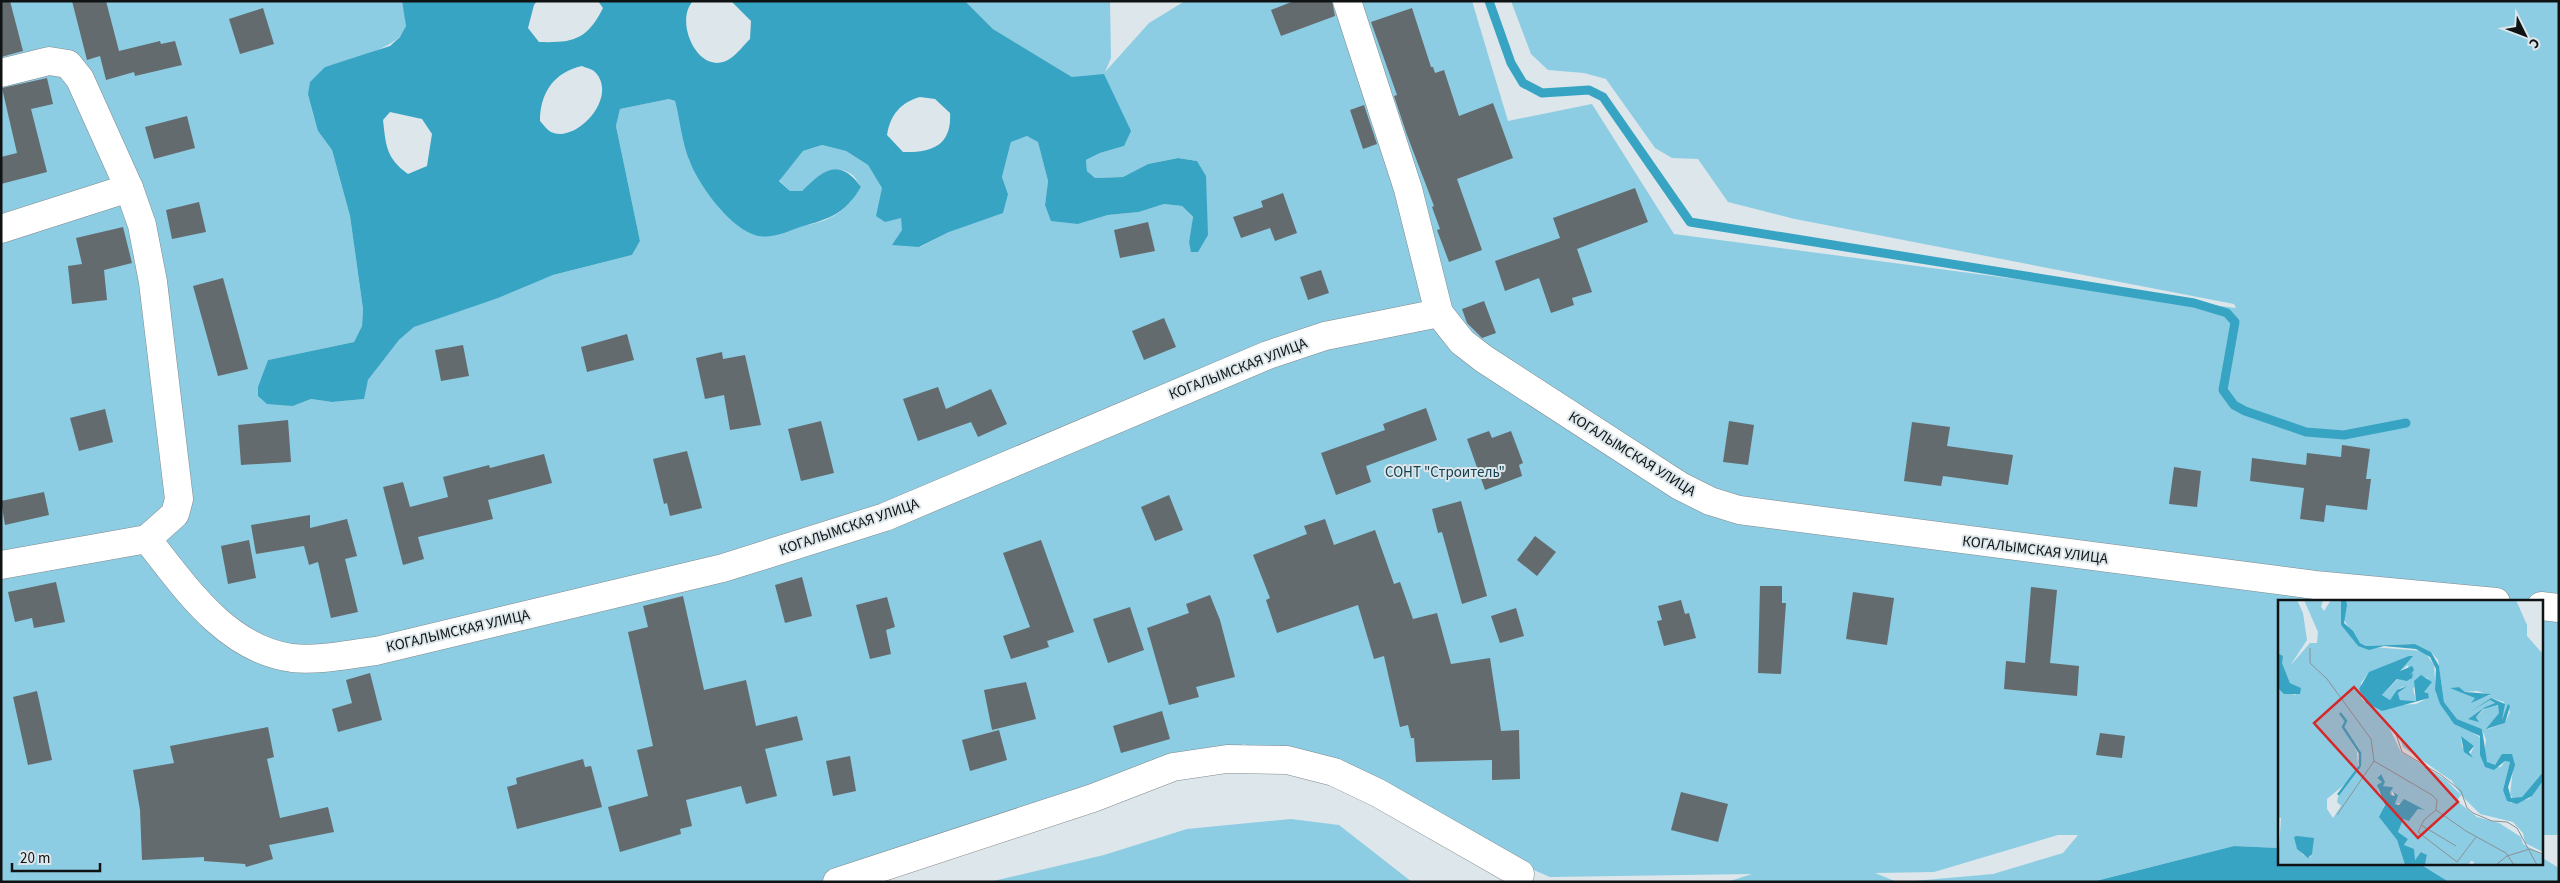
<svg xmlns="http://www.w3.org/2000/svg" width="2560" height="883" font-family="'Source Sans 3',sans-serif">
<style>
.green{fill:#8ccde3}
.water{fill:#38a4c3;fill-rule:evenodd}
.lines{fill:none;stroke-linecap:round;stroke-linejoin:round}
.stream{stroke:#38a4c3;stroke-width:9}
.building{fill:#636b6e}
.minor-casing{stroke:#80898d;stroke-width:29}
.minor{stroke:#fff;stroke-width:28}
.labels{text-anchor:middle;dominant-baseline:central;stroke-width:4;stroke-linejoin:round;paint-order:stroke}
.street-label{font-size:15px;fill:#101314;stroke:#dde6ea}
.park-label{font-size:15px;fill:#13414f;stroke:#dde6ea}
.inset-river{fill:none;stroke:#38a4c3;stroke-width:2.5}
.inset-road{fill:none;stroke:#8b9294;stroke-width:1}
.view{fill:#d62828;fill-opacity:0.15;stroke:#d62828;stroke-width:2.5}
.inset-edge{fill:none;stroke:#101314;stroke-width:2.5}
</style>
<rect width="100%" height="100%" fill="#dde6ea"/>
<!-- green -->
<g class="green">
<path d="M1 1H402C403 8 406 17 406 25 404 48 344 61 325 67L318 131 332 150 350 216 363 309 362 326 354 342 268 360 264 372 293 406 311 399 332 402 363 399 368 380 399 340 414 327 553 275 632 255 640 241 616 126 620 109 669 99 675 101 689 161 712 198 731 220C782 225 830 240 861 187 858 183 855 176 851 174 832 161 814 179 802 191H790L779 180 803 151 822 145 846 151 868 165 901 218 903 230 920 247 949 232 1008 194 1002 177 1011 142 1027 136 1038 141 1048 181 1045 205 1078 224 1108 215 1139 212 1164 204 1182 206 1193 218 1189 242 1208 235 1197 161 1178 158 1148 164 1123 177 1095 178 1087 171 1086 160 1100 153 1124 146 1072 77 993 29 965 1H1110L1111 58 1105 72 1149 23 1185 1H1472L1508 121 1592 104 1674 234 2236 308 2234 304 1795 219 1728 202 1698 159 1672 158 1655 148 1606 79 1584 73 1548 70 1531 54 1511 1H2559V835H2541V602H2279V848L2234 846 2092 882H1903L1993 874 2063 853 2078 835H2058L1934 872 1875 873 1897 882H1727L1752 874 1550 877 1244 744 1032 828 857 882H1Z"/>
<polygon points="1291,819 1339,825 1412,882 989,882 1104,855 1187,829"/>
<polygon points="2541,857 2559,868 2559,882 2449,882 2420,864 2541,864"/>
</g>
<!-- water -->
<g class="water">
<path d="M402 1H537L534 5 528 28 539 42C573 43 587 40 603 8L598 1H693C673 22 700 80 731 58 738 53 744 45 750 39L751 21 731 1H965L993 29 1072 77 1104 74 1131 131 1124 146 1100 153 1086 160 1087 171 1095 178 1123 177 1148 164 1178 158 1197 161 1206 176 1208 235 1198 252H1191L1189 242 1193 217 1182 206 1164 204 1139 212 1108 215 1078 224 1051 221 1045 205 1048 181 1038 142 1027 136 1011 142 1002 177 1008 194 1003 213 949 232 919 247 892 245 902 230 901 218 885 222 876 216 882 188 868 165 846 151 822 145 803 151 779 181 790 191H802C823 170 839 157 861 187 845 214 829 219 800 227 786 232 768 241 752 234 727 224 699 185 689 160 682 142 680 120 675 101L669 99 620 109 616 126 640 241 632 255 553 275 498 298 414 327 399 340 368 380 364 399 332 402 311 399 293 406 267 404 258 396V387L268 360 354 342 362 326 363 309 350 216 332 150 318 131 315 120 308 94 310 82 325 67 390 46 400 37 406 26ZM582 66C586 68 593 69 596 73 618 98 576 144 551 132 547 130 543 124 540 121 540 93 554 72 582 66ZM920 97 935 99 950 113C952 146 931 153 903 152L887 135C890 115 901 102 920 97ZM390 112 422 119 432 134 427 166 408 174C386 158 386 146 383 120Z"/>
<polygon points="2234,846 2279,848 2279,864 2420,864 2449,882 2092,882"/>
</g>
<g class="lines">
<!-- stream -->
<polyline class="stream" points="1489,1 1511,63 1523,83 1542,93 1589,90 1603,97 1690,222 2194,303 2227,313 2235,322 2223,390 2234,405 2245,411 2306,432 2344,435 2406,423"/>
</g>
<!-- building -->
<g class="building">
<polygon points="1,1 10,1 23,51 1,57"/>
<polygon points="72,1 106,1 119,51 160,41 161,44 175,41 182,65 135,76 134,72 106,80 100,56 87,60"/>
<polygon points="1294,1 1332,1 1335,16 1281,36 1271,10"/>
<polygon points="263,8 274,44 240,54 229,19"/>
<polygon points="1412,8 1431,67 1433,67 1435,73 1444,70 1459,116 1493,103 1513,158 1457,179 1482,250 1449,262 1437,230 1440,229 1432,207 1434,206 1407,135 1394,96 1397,95 1371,22"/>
<polygon points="47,78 53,104 31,109 47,172 1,184 1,157 17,153 2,88"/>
<polygon points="1364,105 1377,144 1363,149 1350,110"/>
<polygon points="187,116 195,148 154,159 145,127"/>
<polygon points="1635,188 1648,222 1577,249 1592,292 1572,298 1574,305 1551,313 1539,278 1505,291 1495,261 1560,238 1553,218"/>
<polygon points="1283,193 1297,233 1275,241 1270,228 1241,238 1233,217 1263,207 1261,201"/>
<polygon points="199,202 206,232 172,239 166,210"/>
<polygon points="1148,222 1155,251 1120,258 1114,230"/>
<polygon points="123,227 132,263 104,270 107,300 72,304 68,266 82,264 76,238"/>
<polygon points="1321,270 1329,293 1308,300 1300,277"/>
<polygon points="223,278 248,369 218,376 193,286"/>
<polygon points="1484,301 1496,333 1482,338 1467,323 1462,309"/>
<polygon points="1164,318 1176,347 1144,360 1132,331"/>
<polygon points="627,334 634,360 587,372 581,347"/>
<polygon points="463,345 469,376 441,381 435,350"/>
<polygon points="722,352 723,359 745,355 761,425 730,430 724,395 705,399 696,358"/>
<polygon points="938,387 946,409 991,389 1007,424 978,437 971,422 918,441 903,399"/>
<polygon points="1426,408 1437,440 1366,466 1371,482 1336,495 1321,453 1385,430 1383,424"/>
<polygon points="105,409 113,442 79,451 70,418"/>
<polygon points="288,420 291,462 241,465 238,425"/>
<polygon points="821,421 834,473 801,481 788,429"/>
<polygon points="1729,421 1754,425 1748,465 1723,462"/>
<polygon points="1912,422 1950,427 1947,446 2013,455 2008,485 1943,476 1941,486 1904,481"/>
<polygon points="1489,431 1492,438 1511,431 1523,463 1519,465 1522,476 1485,490 1467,439"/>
<polygon points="2342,445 2370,449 2366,479 2371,479 2367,510 2326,505 2324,522 2300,519 2304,488 2250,481 2252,458 2306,465 2307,453 2341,457"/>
<polygon points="687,451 702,508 670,516 667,503 664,504 653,459"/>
<polygon points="544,454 552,483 488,500 493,519 418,537 424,559 403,565 383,487 403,482 410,507 448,497 443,477 489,465 490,468"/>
<polygon points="2174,467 2201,471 2197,507 2169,504"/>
<polygon points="44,492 49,515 5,525 1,501"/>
<polygon points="1169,495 1183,530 1155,541 1141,507"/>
<polygon points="1461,501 1487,596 1462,604 1442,532 1438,533 1432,509"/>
<polygon points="310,515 310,528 347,519 357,556 345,559 358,612 331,618 318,562 309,565 304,546 256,554 251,525"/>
<polygon points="1325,519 1334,545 1375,530 1394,584 1400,582 1413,619 1437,613 1451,664 1490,658 1501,731 1519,730 1520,779 1492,780 1492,760 1416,762 1414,738 1411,738 1408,725 1400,727 1384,656 1374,659 1358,605 1277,633 1266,600 1270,598 1253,555 1307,534 1304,526"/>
<polygon points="1535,536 1556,552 1537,576 1517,560"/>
<polygon points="249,540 256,578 228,584 221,546"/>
<polygon points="1041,540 1074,632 1047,641 1049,647 1011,659 1003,636 1030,627 1003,553"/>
<polygon points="802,577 812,616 785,623 775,585"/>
<polygon points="56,582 65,622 34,628 32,618 15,622 8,592"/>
<polygon points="1760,586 1782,586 1782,603 1786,603 1781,674 1758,673"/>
<polygon points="2031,587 2057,590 2050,663 2079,666 2077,696 2004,689 2006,661 2025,663"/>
<polygon points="1853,592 1894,598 1887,645 1846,639"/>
<polygon points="1210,595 1220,620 1235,677 1196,687 1199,697 1169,705 1147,628 1189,613 1186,604"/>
<polygon points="683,596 704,690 746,680 756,726 797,716 803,740 765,749 777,796 746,804 741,786 686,800 692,826 680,829 681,834 620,852 608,807 648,796 637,750 653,746 628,632 648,627 643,606"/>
<polygon points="887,597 895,627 886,630 891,654 870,659 856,605"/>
<polygon points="1681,600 1685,614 1689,613 1696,638 1664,646 1657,621 1662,620 1658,606"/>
<polygon points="1130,607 1144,650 1108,663 1093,619"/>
<polygon points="1516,608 1524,636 1500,643 1491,616"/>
<polygon points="370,673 382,720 338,732 332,709 352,703 346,680"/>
<polygon points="1026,682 1036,719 992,730 984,690"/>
<polygon points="37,691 52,760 28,765 13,697"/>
<polygon points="1162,711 1170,739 1121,753 1113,726"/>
<polygon points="268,727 274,757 267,759 280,818 328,807 334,832 269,845 273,859 246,867 245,864 204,861 204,857 142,860 140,810 133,770 174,763 170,746"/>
<polygon points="999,730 1007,760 970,771 962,740"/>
<polygon points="2100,733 2125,736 2122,758 2096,755"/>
<polygon points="850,756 856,791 833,796 826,761"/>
<polygon points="583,759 585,767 591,766 602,807 517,829 507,787 517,784 516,778"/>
<polygon points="1681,792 1728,804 1718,842 1671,830"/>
</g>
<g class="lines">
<defs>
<g id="minor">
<polyline points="1347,1 1408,189 1439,313"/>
<polyline points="1,73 49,61 68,64 80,79 129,188 142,225 153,282 179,499 175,514 147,539"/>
<polyline points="1,229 129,188"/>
<path d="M147 539C185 587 226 649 292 658 319 661 349 654 376 651L723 568 885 517 1268 355 1325 336 1439 313 1462 342 1484 359 1680 486 1710 501 1739 510 2315 585 2496 602"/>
<polyline points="1,565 147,539"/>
<polyline points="2541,606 2559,608"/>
<polyline points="837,882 1093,798 1173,767 1227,759 1287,760 1334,772 1378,793 1520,874"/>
</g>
</defs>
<!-- minor casing -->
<use href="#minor" class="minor-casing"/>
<!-- minor -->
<use href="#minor" class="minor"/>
</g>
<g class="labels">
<!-- street labels -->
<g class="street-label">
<text transform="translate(1238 369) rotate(-21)">КОГАЛЫМСКАЯ УЛИЦА</text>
<text transform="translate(1632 454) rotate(32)">КОГАЛЫМСКАЯ УЛИЦА</text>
<text transform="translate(849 527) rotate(-19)">КОГАЛЫМСКАЯ УЛИЦА</text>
<text transform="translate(2035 550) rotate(7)">КОГАЛЫМСКАЯ УЛИЦА</text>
<text transform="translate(458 631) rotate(-13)">КОГАЛЫМСКАЯ УЛИЦА</text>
</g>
<!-- park labels -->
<g class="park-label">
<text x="1445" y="472">СОНТ "Строитель"</text>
</g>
</g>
<!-- overview -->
<g transform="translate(2278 600)">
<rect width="265" height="265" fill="#dde6ea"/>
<path d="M0 0H19L25 13 29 40 12 66 32 43H39L40 32 26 0H45L43 7 46 11 53 0H63V25L80 46 146 51 156 65 158 94 171 117 203 138 202 153 207 167H223L227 161 232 162 225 190 233 203 251 199 265 181V252L247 243 245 233 235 222 202 214 183 195 179 201 199 217 221 223 243 237 245 244 265 255V265H195L196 262 193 261 190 265H147L149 256 144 252 137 260 126 245 130 239 120 232 122 224 125 219 132 220 140 209 147 210 130 202 117 204 119 194 114 192V196L112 192 114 187 105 186 106 181 102 174 99 178 104 182 100 187 101 195 107 203 102 218 119 240 127 265H0L3 218 0 217V88L17 95 22 88 12 83 0 54ZM134 56 122 71 130 65 132 80 120 79 104 95 112 100 122 88 128 86 120 93 122 100 138 101 135 89 145 77 150 78 146 93 149 92 148 99 138 104 118 105 104 111 88 103 83 98V83L90 74ZM110 125 121 136 125 147 174 181 183 195 167 179 123 152ZM68 133 83 153 80 162 84 166 60 197 59 202 63 206 55 218 49 209V199L73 179 80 167 79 152ZM183 136 196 146 192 155 184 147ZM21 238H33V257L25 255 18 246ZM68 0H238L249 25V36L265 54V172L244 197 236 199 232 195 236 161 222 158 217 165H211L206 155 208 140 204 129 179 119 166 102 160 60 153 52 137 44 88 46 82 43 65 19ZM181 87 187 92 199 91 212 95 194 101 198 99 195 96 173 88ZM213 98 226 102 224 120 230 107 232 112 227 123 210 129 221 113 222 105 207 108 198 117 200 120 191 118 207 107 217 103 212 100 192 113Z" fill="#8ccde3" fill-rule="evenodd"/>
<path d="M63 0H68L69 5 66 23 75 31 82 43 88 46 137 44 153 52 161 66 166 102 179 119 204 129 209 162 217 165 224 154H234L237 165 230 187 233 198 244 197 265 172V181L254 196 239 204 229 201 225 190 232 162 227 161 216 170 207 167 202 155V136L176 124 162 104 157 90 158 69 152 57 138 49 106 46 91 50 80 46 63 25ZM1 54 5 56 4 63 12 83 23 88 22 94H6L0 88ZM131 56H135L122 71 134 66 136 70 132 75 135 73 134 78 129 81 119 79 104 95 112 100 119 90 129 86 120 93 122 100 138 101 136 81 143 75 154 82 146 92 150 93 151 98 104 111 88 103 81 89 91 72ZM181 87 187 92 213 94 193 103 197 98 172 88ZM213 98 227 104 224 120 230 104 232 106 227 123 208 129 221 113 220 105 205 109 198 117 201 122 190 119 207 107 217 103 212 100 191 113ZM183 136 196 146 191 152 195 158 186 152ZM103 174 107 182 105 186 114 187 115 188 112 192 113 195 117 196 115 192 120 195 117 204 121 205 126 199 147 210 140 209 131 221 125 219 120 232 130 239 126 245 136 249 137 260 143 252 149 255 147 265H127L119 240 101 217 107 205 99 185 104 182 99 178ZM19 236 36 238 34 254 30 258 19 249 16 237Z" fill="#38a4c3"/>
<path class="inset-river" d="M60 195 82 166V153L65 127 68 121 62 113"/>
<path class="inset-road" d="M32 48V63L49 79 93 139 96 161 154 195 159 200 158 210M118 134 124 152 163 175 183 191 189 208 195 213 214 221 229 222 239 228 259 265M158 210 146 220 140 232 179 262 198 237M158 210 188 231 228 253 236 265M59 215 96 161M143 225 178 246M219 264 229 256 252 249 265 254"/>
<path class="view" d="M76 87 180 202 140 238 36 123Z"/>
<rect width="265" height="265" class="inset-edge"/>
</g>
<!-- border -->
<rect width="2560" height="883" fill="none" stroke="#101314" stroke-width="5"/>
<!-- north arrow -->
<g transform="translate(2525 35) rotate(132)" stroke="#dde6ea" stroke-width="4" paint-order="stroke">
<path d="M0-4L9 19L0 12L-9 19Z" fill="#101314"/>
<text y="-8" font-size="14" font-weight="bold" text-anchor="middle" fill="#101314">С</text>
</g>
<!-- scale -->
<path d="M12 863v8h88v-8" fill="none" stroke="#101314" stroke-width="2.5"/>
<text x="20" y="863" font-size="15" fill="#101314" stroke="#dde6ea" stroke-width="4" paint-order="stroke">20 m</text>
</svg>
